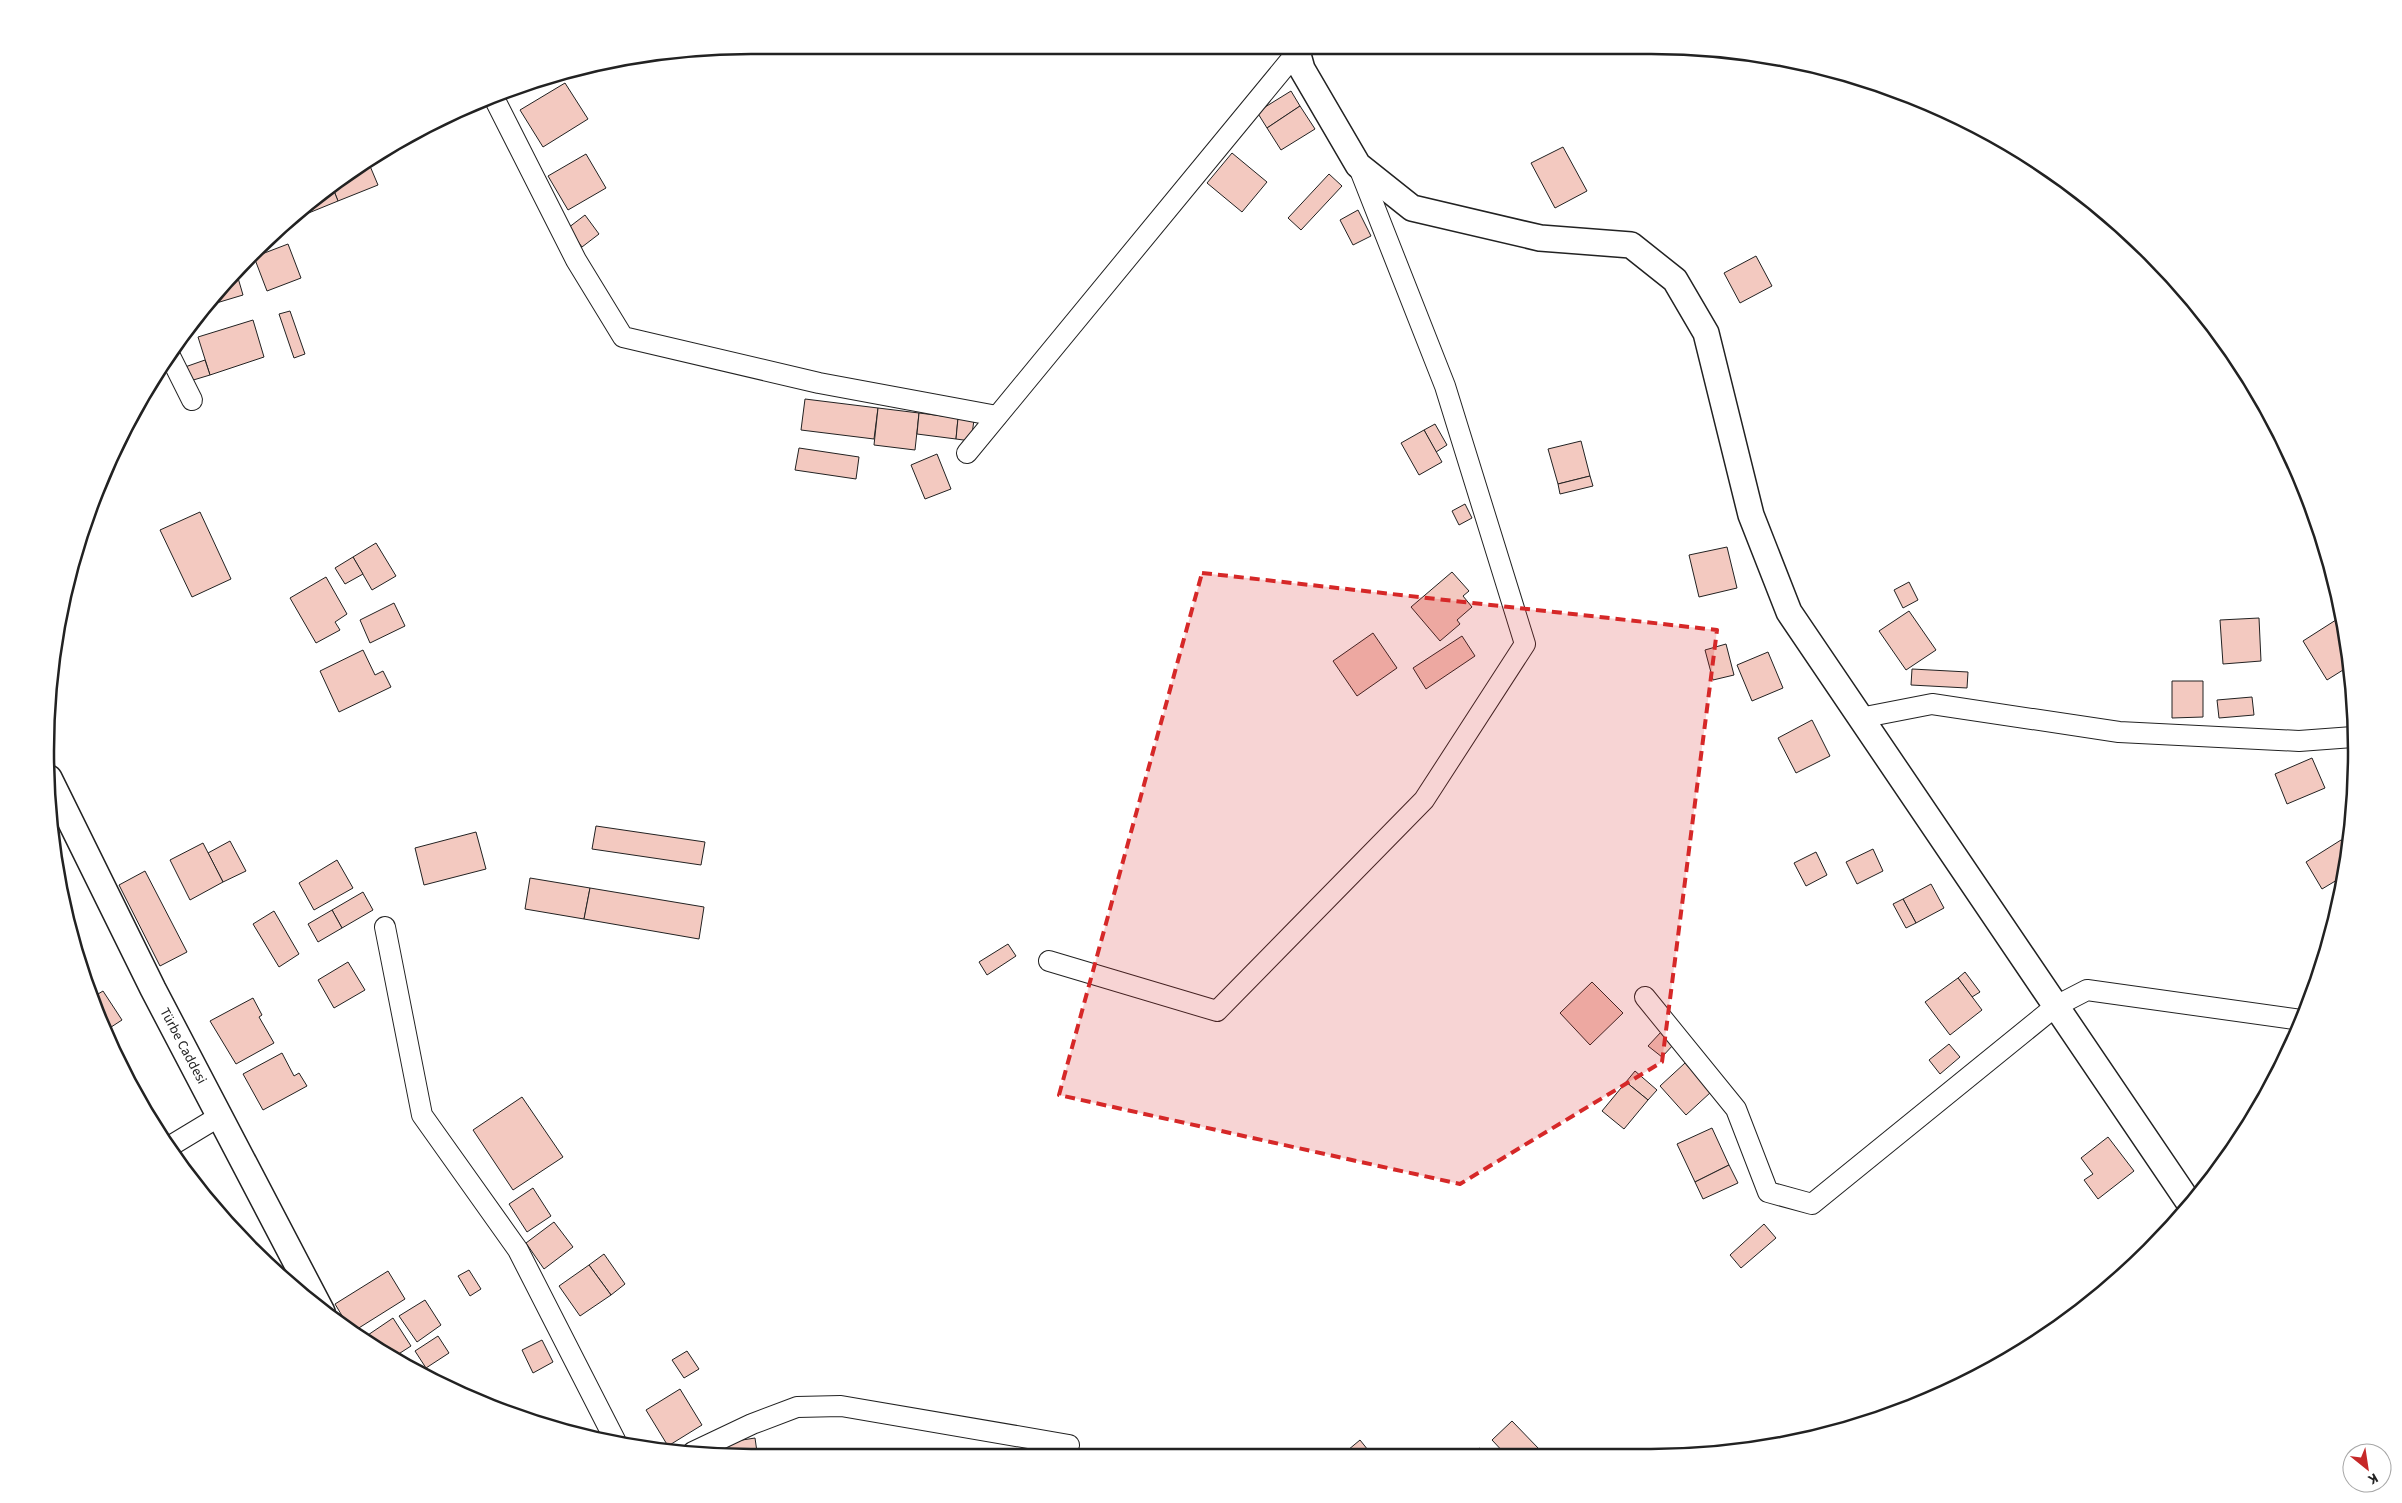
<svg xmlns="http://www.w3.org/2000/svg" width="2402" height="1503" font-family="'Source Sans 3',sans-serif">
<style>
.building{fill:#f3c9c0;stroke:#222}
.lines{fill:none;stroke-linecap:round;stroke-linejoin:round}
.minor-casing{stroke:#222;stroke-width:22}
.tertiary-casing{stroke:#222;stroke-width:28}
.minor{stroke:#fff;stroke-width:20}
.tertiary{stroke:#fff;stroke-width:25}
.marked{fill:#d62828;fill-opacity:0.2;stroke:#d62828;stroke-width:4;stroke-dasharray:10 6;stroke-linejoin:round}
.labels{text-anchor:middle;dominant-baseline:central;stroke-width:4;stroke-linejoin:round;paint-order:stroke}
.street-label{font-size:14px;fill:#222;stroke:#fff}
.rim{fill:none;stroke:#222;stroke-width:2.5}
</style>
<rect width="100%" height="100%" fill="#fff"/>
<!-- building -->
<g class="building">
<polygon points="565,83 588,119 543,147 520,110"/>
<polygon points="1291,91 1300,106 1267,128 1257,112"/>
<polygon points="1300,106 1315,129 1281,150 1267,128"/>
<polygon points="1563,147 1587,191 1555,208 1531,163"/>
<polygon points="1232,153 1267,182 1242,212 1207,183"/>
<polygon points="586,154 606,188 568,210 548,176"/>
<polygon points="370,166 378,185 338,201 332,186 344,177"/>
<polygon points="1329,174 1342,186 1301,230 1288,218"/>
<polygon points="332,186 338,201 289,221"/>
<polygon points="1358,210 1371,236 1353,245 1340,220"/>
<polygon points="585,215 599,234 582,247 568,228"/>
<polygon points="288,244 301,278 267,291 254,257"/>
<polygon points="1756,256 1772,286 1740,303 1724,273"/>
<polygon points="236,271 243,295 203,307"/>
<polygon points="290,311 305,354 294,358 279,314"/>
<polygon points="253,320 264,357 210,375 198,337"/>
<polygon points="205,360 210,375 190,381 185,367"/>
<polygon points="805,399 878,408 874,439 801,430"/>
<polygon points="878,408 919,413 915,450 874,445"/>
<polygon points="919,413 958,418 956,439 917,434"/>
<polygon points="958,418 974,420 971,441 956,439"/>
<polygon points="1435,424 1447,445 1436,452 1424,430"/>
<polygon points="1424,430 1442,462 1419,475 1401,443"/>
<polygon points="1581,441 1590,476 1558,484 1548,449"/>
<polygon points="799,448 859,457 856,479 795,470"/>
<polygon points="937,454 951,489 925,499 911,465"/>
<polygon points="1590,476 1593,486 1560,494 1558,484"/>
<polygon points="1465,504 1472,518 1459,525 1452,511"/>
<polygon points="200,512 231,579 192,597 160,530"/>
<polygon points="376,543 396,576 372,590 353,557"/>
<polygon points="1727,547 1737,588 1699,597 1689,555"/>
<polygon points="353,557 363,574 345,584 335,568"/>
<polygon points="1452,572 1469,591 1463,596 1472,607 1457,620 1460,624 1440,641 1411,607"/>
<polygon points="326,577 347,614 335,622 340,630 316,643 290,598"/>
<polygon points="1909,582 1918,600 1903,608 1894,590"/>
<polygon points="394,603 405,626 370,643 360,620"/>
<polygon points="1909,611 1936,650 1906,670 1879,631"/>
<polygon points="2259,618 2261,661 2223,664 2220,620"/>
<polygon points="2339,618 2343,624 2351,665 2327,680 2303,641"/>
<polygon points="1373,633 1397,668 1357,696 1333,661"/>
<polygon points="1462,636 1475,656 1426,689 1413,668"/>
<polygon points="1726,644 1734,675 1713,680 1705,650"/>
<polygon points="363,650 375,675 383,671 391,687 339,712 320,671"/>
<polygon points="1768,652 1783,688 1752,701 1737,665"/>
<polygon points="1912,669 1968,672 1967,688 1911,685"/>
<polygon points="2172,681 2203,681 2203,717 2172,718"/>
<polygon points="2252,697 2254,715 2219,718 2217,700"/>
<polygon points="1812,720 1830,756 1796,773 1778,738"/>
<polygon points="2312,758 2325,788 2287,804 2275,774"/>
<polygon points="596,826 705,842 701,865 592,849"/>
<polygon points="476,832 486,869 424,885 415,848"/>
<polygon points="2341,840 2347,850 2342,877 2322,889 2306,862"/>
<polygon points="230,841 246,871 223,882 208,853"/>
<polygon points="203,843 223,882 190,900 170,860"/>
<polygon points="1873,849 1883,871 1857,884 1846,862"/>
<polygon points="1816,852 1827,875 1806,886 1794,863"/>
<polygon points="337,860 353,888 314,910 299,883"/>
<polygon points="145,871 187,952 160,966 119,885"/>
<polygon points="530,878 590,888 584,919 525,909"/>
<polygon points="1931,884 1944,908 1916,923 1903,899"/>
<polygon points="590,888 704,907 699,939 584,919"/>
<polygon points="363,892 373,910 342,928 332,910"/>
<polygon points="1903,899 1916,923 1906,928 1893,904"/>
<polygon points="332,910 342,928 318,942 308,924"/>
<polygon points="274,911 299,954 279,967 253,924"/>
<polygon points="1008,944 1016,956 987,975 979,962"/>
<polygon points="348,962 365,990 334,1008 318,980"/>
<polygon points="1965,972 1980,992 1972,997 1958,978"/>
<polygon points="1958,978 1982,1010 1950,1035 1925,1002"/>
<polygon points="1592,982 1623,1013 1590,1045 1560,1013"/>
<polygon points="103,991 122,1020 105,1031 93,997"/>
<polygon points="253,998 262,1015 259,1017 274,1043 236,1064 210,1021"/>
<polygon points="1661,1032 1674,1044 1662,1057 1648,1046"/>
<polygon points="1949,1044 1960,1057 1940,1074 1929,1060"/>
<polygon points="282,1053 294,1076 299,1073 307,1086 263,1110 243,1074"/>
<polygon points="1685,1063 1711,1092 1686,1115 1660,1086"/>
<polygon points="1635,1071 1657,1090 1648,1100 1626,1082"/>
<polygon points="1626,1082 1648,1100 1624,1129 1602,1111"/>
<polygon points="522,1097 563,1157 513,1190 473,1130"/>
<polygon points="1712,1128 1729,1165 1695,1182 1677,1144"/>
<polygon points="2108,1137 2134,1171 2098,1199 2084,1180 2093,1174 2081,1158"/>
<polygon points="1729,1165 1738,1183 1703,1199 1695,1182"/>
<polygon points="533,1188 551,1216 527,1232 509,1204"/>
<polygon points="554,1222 573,1247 544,1269 526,1243"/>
<polygon points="1764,1224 1776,1238 1741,1268 1730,1255"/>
<polygon points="604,1254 625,1284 611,1295 589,1265"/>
<polygon points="589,1265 611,1295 580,1316 559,1286"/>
<polygon points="469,1270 481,1289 470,1296 458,1276"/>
<polygon points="388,1271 405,1299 354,1331 350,1329 335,1304"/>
<polygon points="425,1300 441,1325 417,1342 399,1316"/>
<polygon points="393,1318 411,1346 397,1355 365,1337"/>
<polygon points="438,1336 449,1353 426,1368 415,1351"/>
<polygon points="542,1340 553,1362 533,1373 522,1350"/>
<polygon points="687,1351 699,1369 684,1378 672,1360"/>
<polygon points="680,1389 702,1425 668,1446 646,1410"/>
<polygon points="1512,1421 1539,1449 1532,1456 1507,1456 1492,1440"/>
<polygon points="755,1438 757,1452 718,1452 717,1444"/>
<polygon points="1360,1440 1372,1455 1342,1455"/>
<polygon points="1480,1448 1485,1456 1468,1455"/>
</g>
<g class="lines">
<defs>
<g id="minor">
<polyline points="494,98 576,260 623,337 819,383 997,416"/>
<polyline points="169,354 192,400"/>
<polyline points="967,453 1297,52"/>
<polyline points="1860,718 1932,704 2119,732 2299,741 2353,737"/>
<polyline points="385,927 422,1115 518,1250 615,1440"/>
<polyline points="1049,961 1217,1011 1424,800 1525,644 1445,386 1358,165"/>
<polyline points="1645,997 1736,1109 1768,1192 1812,1204 2056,1006 2087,990 2301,1020"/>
<polyline points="167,1148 220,1116"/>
<polyline points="693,1452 752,1424 797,1407 841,1406 1069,1445"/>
</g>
<g id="tertiary">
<polyline points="1297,51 1302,69 1358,165 1412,208 1540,238 1631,245 1675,280 1706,333 1751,515 1789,612 2190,1204"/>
<polyline points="49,778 153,989 322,1312"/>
</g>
</defs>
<!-- minor casing -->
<use href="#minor" class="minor-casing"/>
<!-- tertiary casing -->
<use href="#tertiary" class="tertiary-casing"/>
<!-- minor -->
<use href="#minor" class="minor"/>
<!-- tertiary -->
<use href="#tertiary" class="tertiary"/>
</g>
<!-- marked area -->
<path class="marked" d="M1202 573 1717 630 1662 1062 1460 1184 1059 1095Z"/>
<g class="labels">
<!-- street labels -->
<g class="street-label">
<text transform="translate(183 1046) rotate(62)">Türbe Caddesi</text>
</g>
</g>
<!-- crop -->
<path d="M0 0H2402V1503H0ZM751 54H1651A697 697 0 0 1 2348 751V752A697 697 0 0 1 1651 1449H751A697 697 0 0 1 54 752V751A697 697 0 0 1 751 54Z" fill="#fff" fill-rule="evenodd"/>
<path class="rim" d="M751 54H1651A697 697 0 0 1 2348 751V752A697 697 0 0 1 1651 1449H751A697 697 0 0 1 54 752V751A697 697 0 0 1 751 54Z"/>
<!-- north arrow -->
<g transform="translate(2367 1468) rotate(150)"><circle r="24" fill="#ffffff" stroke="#a7a7a7"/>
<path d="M0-4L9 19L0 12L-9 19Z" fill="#c62828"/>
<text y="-8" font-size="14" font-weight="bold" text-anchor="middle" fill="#222222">K</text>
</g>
</svg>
